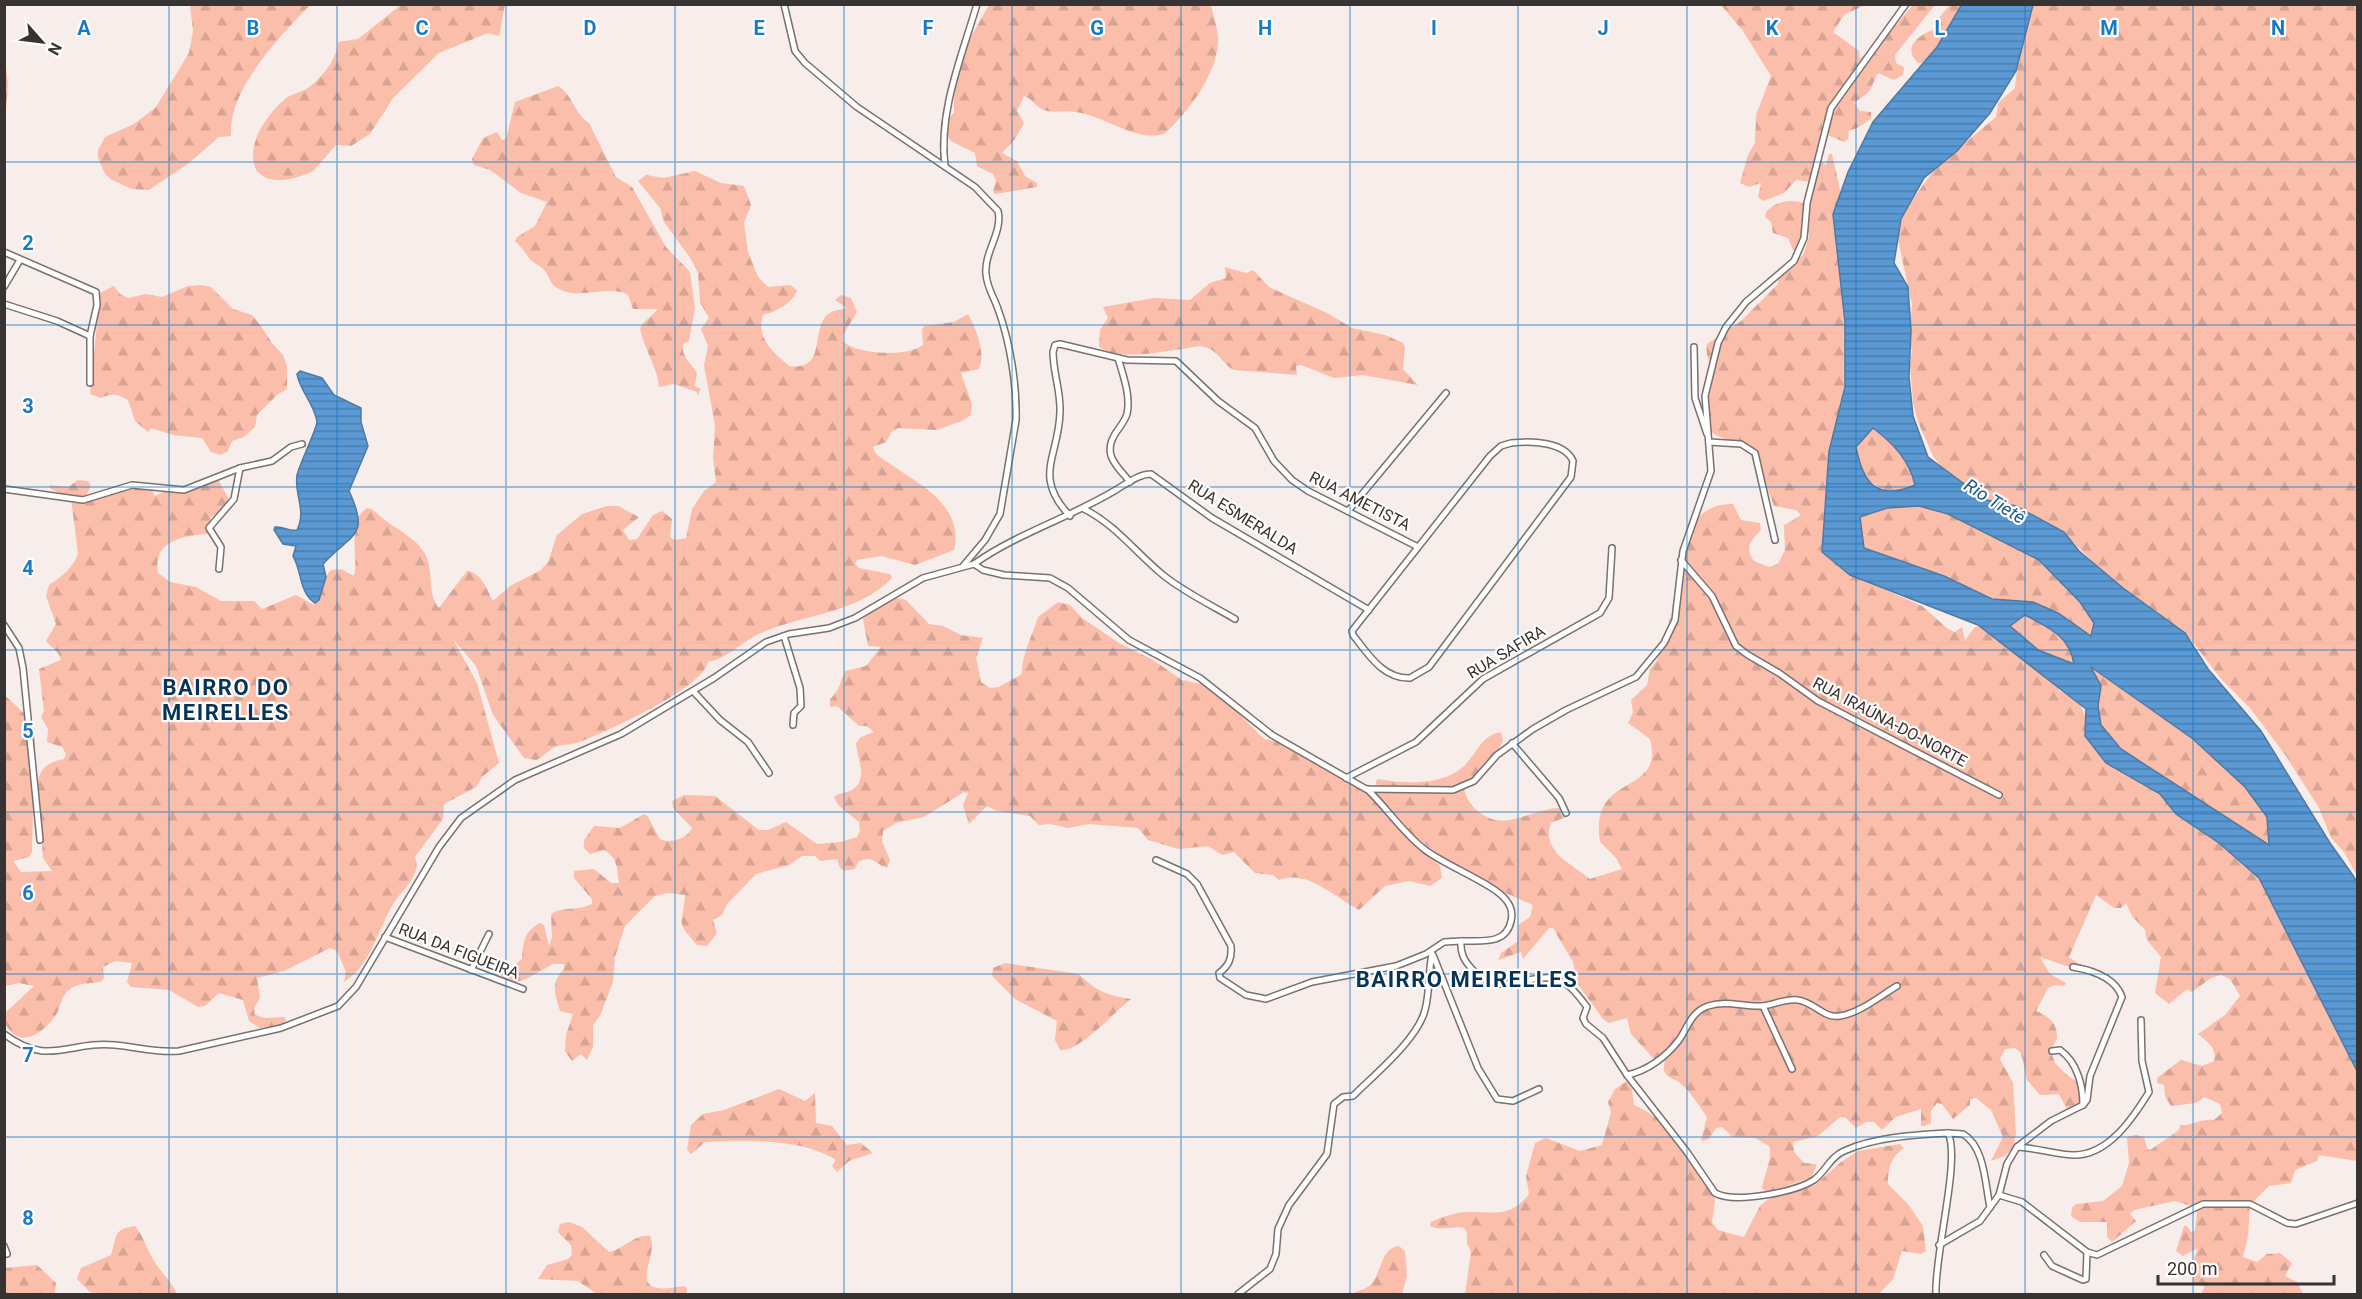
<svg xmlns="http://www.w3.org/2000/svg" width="2362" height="1299" font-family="Roboto,sans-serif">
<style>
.forest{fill:url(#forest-firs)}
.water{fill:url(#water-rules);stroke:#507aa3;stroke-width:1.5;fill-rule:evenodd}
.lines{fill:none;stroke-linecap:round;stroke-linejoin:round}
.street-casing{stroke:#79716e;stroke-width:8}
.street{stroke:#fff;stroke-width:5}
.grid{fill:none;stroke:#177ac5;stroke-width:1.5;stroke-opacity:0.55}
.labels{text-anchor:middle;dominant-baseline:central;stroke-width:4.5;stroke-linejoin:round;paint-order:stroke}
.street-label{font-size:16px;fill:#373332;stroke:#fffdfc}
.water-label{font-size:18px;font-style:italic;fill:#135991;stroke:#fffdfc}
.district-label{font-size:22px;font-weight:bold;letter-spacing:1.5px;fill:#063459;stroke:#fffdfc}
.grid-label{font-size:20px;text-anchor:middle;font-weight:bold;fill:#177ac5;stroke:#fffdfc;stroke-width:4.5;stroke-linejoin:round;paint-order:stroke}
</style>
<defs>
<pattern id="forest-firs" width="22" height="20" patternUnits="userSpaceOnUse" patternTransform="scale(1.5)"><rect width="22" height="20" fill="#fabeab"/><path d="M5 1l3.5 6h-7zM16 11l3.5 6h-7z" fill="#d7a494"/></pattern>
<pattern id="water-rules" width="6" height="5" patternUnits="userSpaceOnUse" patternTransform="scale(1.5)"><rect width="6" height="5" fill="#5a99d4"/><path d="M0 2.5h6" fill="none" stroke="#4b7dad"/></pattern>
</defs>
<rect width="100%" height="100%" fill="#f7edea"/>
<!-- forest -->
<g class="forest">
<path d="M402 4 505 5 499 36 488 33 439 53 393 98 370 134 351 146 336 145C335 146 315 170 313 171 298 179 264 188 255 167 246 144 268 113 285 99 292 93 302 93 309 87 322 78 338 57 338 42L358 39Z"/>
<path d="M190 5H310C280 36 227 91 231 136L219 137 189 163 149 190 132 189 112 180 105 174 98 158V150L105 137 134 124 156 107 189 53 193 31Z"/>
<path d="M989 5H1211C1213 15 1217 26 1218 37 1220 71 1188 113 1164 134 1133 142 1107 116 1075 112 1066 110 1056 113 1047 111 1037 109 1033 99 1024 96L1017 111 1024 123 1015 139 1002 153 1017 161 1025 176 1037 183V187L995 194 993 192 996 180 993 174 977 166 975 153 951 141 941 127 954 113V94L961 54Z"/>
<path d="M1721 5H1865L1844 15 1833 32 1859 51 1860 59 1887 35 1913 5H1935L1895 55 1896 63 1904 67 1903 75 1894 80 1878 73 1869 92 1854 103 1860 111 1871 112V119L1855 129 1849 130 1848 139 1844 142 1828 135 1827 115 1822 124V162L1826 165 1829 154H1832L1840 189 1841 229 1857 390 1854 576 1922 606 1948 629 1955 632 1962 627 1965 640 1975 627 1994 623 1996 605 1864 548 1859 518 1863 513 1914 502 1950 513 2025 552 2066 567 2094 623 2095 639 2077 651 2076 668 2038 650 2060 685 2059 691 2071 694 2079 702 2105 758 2121 772 2181 808 2239 853 2271 885 2357 1063V1161L2319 1155 2317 1161 2295 1170 2291 1183 2269 1186 2250 1205 2248 1236 2243 1257 2257 1262 2267 1254 2280 1253 2292 1263 2285 1276 2297 1282 2303 1294H2201L2205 1286 2194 1284 2191 1267 2198 1248 2183 1256 2176 1251 2184 1226H2187L2191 1232 2195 1231 2197 1212 2194 1207 2175 1201 2134 1210 2130 1214 2136 1221 2112 1242 2107 1237V1222H2080L2071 1216 2072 1208 2076 1204 2103 1201 2122 1186 2129 1163 2127 1137 2136 1135 2144 1137 2147 1148 2150 1150 2179 1130 2180 1125C2193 1126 2201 1118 2214 1120L2222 1113 2220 1104 2204 1097 2196 1103 2171 1106 2165 1096 2164 1085 2157 1083V1078L2181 1060 2202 1066 2214 1061C2218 1048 2206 1041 2198 1034L2225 1015 2240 996 2230 979 2221 975 2211 978 2192 992 2187 989 2169 1004 2155 993 2161 957 2147 940 2145 930 2132 916 2126 903 2121 908H2114L2096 895 2069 957 2096 976 2040 957 2050 974 2066 983 2064 986 2055 985 2048 988 2036 1011C2047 1015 2058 1023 2057 1038 2056 1042 2051 1047 2051 1052L2055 1063 2066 1074 2084 1087 2086 1102 2081 1109 2070 1115 2059 1094 2040 1095 2027 1080 2021 1053 2015 1048 2005 1049 2000 1059 2013 1083 2016 1134 2013 1147 2005 1156 1991 1161 2003 1137 1991 1110 1976 1098 1970 1099V1105L1953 1119 1942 1104 1937 1103 1931 1111V1123L1925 1126H1921V1109L1896 1117 1882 1130 1874 1122H1866L1856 1128 1846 1118 1840 1117 1818 1136 1793 1142 1794 1152 1804 1163 1817 1164 1812 1177 1767 1193 1762 1188C1764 1176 1773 1157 1769 1146L1755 1138 1733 1137 1722 1127 1716 1128 1709 1139 1701 1141 1707 1117C1699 1106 1691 1092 1680 1083 1675 1079 1667 1078 1664 1071 1663 1067 1665 1061 1666 1057L1654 1059 1631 1034 1627 1018 1609 1023 1603 1019 1577 983 1573 962 1553 928H1549L1523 959 1521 952 1498 960 1501 953 1517 942 1518 925 1530 917 1533 905 1476 880 1409 833 1440 866 1442 878 1430 886 1409 881 1385 886 1359 910C1334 897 1308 869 1279 880L1273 875 1255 873 1234 852 1222 855 1208 846 1179 849 1148 840 1138 828 1089 824 1068 828 1050 824 1039 825 1030 816 997 811 987 806 969 824 963 805 968 793 964 792 924 817 896 823 883 831 882 841 890 860 887 868C875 864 873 854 858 862L855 869 844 871 840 868 837 859 821 861 815 856H802L789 865 756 874 727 904 722 915 713 920 717 933 707 946 697 945C674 919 683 926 685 895L668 893 655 896 625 926 615 957 613 982 600 1016 593 1025V1047L587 1060 581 1054 572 1061 565 1051 566 1035 573 1014 560 1011C555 993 550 984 564 969V964H553L526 979 506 985 500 979 504 968 514 965 522 959C523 943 524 931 540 923L544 925 549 946 552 937 551 914C564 906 578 911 592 904V899L574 878V871L594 869 611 883H619C617 868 618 858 604 850L590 854 584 848V840L594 826 620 828 644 814 648 817 660 839C670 844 687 839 692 828L673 808 672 801 684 795 715 796 759 830H768L786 822 817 844 841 842 857 837 860 831 859 822 838 805 834 797C839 793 846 793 852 790 869 779 857 758 856 743L861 737 874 732 867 726H859L837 706 830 707V700L838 689 845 671 866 666 881 647 868 646 863 619 875 608 896 598 906 600 929 624 943 626 961 635 983 638 976 658 981 682 990 688 999 687 1022 674C1021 655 1033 635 1038 617L1058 602 1070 605 1082 618 1119 643 1153 660 1182 680 1202 684 1220 695 1264 739 1294 745 1327 771 1374 793 1377 791 1376 781 1378 779C1404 784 1443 786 1464 766 1477 754 1481 735 1501 732L1503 741 1489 767 1477 773 1464 788C1466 798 1471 806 1479 812 1507 834 1531 807 1563 808L1567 812 1566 817 1551 823C1541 852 1571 863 1590 879L1622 869 1616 858 1600 842C1589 770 1665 798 1650 739L1628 723 1633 712 1631 700 1647 685 1650 669 1656 662 1669 633V619L1675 615 1672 606C1694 572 1672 504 1733 504L1741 520 1760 523 1761 530C1751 540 1744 548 1754 561L1769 567 1778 564 1785 550 1784 525 1801 515 1796 510 1774 506 1766 485 1760 477 1757 459 1744 448 1714 434 1704 424 1701 412C1708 402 1714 386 1712 371 1710 360 1705 357 1707 344L1741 321 1778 284 1779 276 1803 255 1810 234 1806 229 1794 251 1788 238 1773 233 1771 222 1765 217 1766 212C1776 201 1792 198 1806 204L1810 182 1796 180 1784 193 1763 201 1758 197 1761 183 1749 187 1740 183 1748 155 1755 143 1756 115 1771 76 1743 31Z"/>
<path d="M1950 5H1976L1927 62 1918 63C1900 45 1923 33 1938 28V19Z"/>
<polygon points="2028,5 2357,5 2357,876 2344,852 2331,838 2319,808 2286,756 2251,709 2222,680 2191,640 2166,619 2126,594 2100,573 2091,560 2073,542 2059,533 1980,498 1947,474 1933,456 1918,422 1913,402 1910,365 1912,350 1909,345 1912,304 1897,235 1902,214 1937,166 1996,117 1998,103 2015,88 2017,69 2015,30"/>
<polygon points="4,53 8,84 5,125 4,125"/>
<path d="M558 86C573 95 575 115 589 123L616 177 632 187 666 247 690 272 695 308 689 341 683 344C681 356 691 364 697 373L695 386 701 389 697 396V392L674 384 659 387C657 366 644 349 640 328 644 319 653 317 657 309H633L628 295C609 283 580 301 559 289 550 285 550 278 545 271 542 266 534 264 530 259 525 253 522 247 515 241L517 237 535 226 547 202 521 193 490 170 474 165 472 159 483 138 497 132 502 140 506 139 515 102Z"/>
<path d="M695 171 721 183 744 186 751 205 744 223 748 252 758 277 768 287 790 285 797 290C793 303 776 312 763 315 756 339 773 352 789 366 825 371 812 335 825 317 830 310 840 310 847 308L835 300 841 295 851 298 857 312 843 335V341C856 355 909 357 923 345L922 330 924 326 954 322 968 314C976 329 986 352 979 369L961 373 972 404 971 415 962 421 936 430 898 428 892 431 886 442 873 447C875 456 882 458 889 463 920 485 964 505 954 550L915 565 881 556 857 560 855 564 859 568 890 574 892 578C857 614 804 614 761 633 742 641 729 658 708 662 703 688 608 731 582 741 574 745 564 744 555 747 548 750 544 757 536 760L524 758 493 715 476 666 453 639 477 683 499 763 482 777 476 787 444 804 443 819 415 857C417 864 418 868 414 875 410 885 401 892 395 901 378 927 372 965 344 982L346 972 337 951 330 948 284 971 257 978 260 998 254 1008 255 1015 265 1018 284 1017 286 1020 283 1025 260 1028 249 1021 243 1000 219 993 205 1006 198 1007 169 990 131 987 127 982 132 963 115 961 103 967 104 978 101 982C90 983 77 983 69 990 60 997 61 1007 56 1015 42 1035 19 1050 5 1023V1013L34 986 19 983 5 986 4 695C15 704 29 717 35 729L32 852 29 857 13 861 21 872 52 871 43 858 38 781C41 766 50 762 64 759L66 754 62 747 47 742 48 729 41 717 44 711 39 669 61 660 58 653 46 641 56 624 46 596 49 585C61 577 74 568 78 553L71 499 51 489 49 485 68 487 78 480 88 481 91 486 85 498 150 486 155 496C177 484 193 485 218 479L232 505 211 517 208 534C184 535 152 541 158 573L170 582 196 587 221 601H254L262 609 296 595 314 605C324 595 321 580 331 570L341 569 354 576C359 556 346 522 367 508L372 509C388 526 415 535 425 554 434 570 427 595 439 608L467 571C483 573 487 591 493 601L510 586 541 570 548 562 557 535 582 514 607 506H618L639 517 623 530 629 540 637 539 653 515 662 511 672 519 670 537 675 540 686 538 692 509 704 491 716 482 713 458 715 426 704 365 708 346 701 329 709 318 700 302 698 273 691 259 664 222 660 208 638 181 646 175 664 178Z"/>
<path d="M1225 267 1246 273 1253 270 1269 287 1329 314 1352 328 1385 335 1403 343 1405 347 1403 369 1418 385 1363 375 1334 378 1301 365 1296 366 1297 375 1234 370C1222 364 1219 351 1205 347 1198 345 1190 348 1182 349 1157 352 1123 361 1099 347L1100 330 1108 318 1103 307 1154 298 1190 300 1210 283 1226 278Z"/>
<path d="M201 285 211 287 233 309 252 315 261 326 272 343 283 355 287 366V389L277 395 257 415 255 427 244 437 232 441 228 451 221 455 211 452 202 438 173 435 151 428 148 432 135 421 128 400C117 394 112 393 101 398L90 394 100 293 114 286 120 294 128 298 146 294 162 297 188 286Z"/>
<path d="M1873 428C1896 447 1907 457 1915 485L1897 492 1880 489 1861 474 1856 447Z"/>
<polygon points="2090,666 2193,739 2245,787 2267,817 2269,845 2121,749 2101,725 2098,706 2101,686"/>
<path d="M1005 963 1079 974C1094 990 1108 996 1131 999 1114 1012 1080 1052 1060 1050L1055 1040 1057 1021 1015 999 992 976 993 968Z"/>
<path d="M1627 1081 1632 1089 1634 1105C1677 1123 1690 1164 1715 1199L1712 1222 1718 1230 1744 1237 1760 1206 1767 1200 1815 1185 1841 1162 1858 1151 1900 1144 1904 1148C1891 1157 1888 1167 1888 1184L1908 1204 1923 1226 1926 1251 1921 1254 1902 1251 1893 1279 1879 1294H1465L1471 1251 1467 1244V1233L1464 1228C1453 1225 1441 1232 1430 1226L1431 1222C1441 1217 1457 1212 1468 1212 1494 1212 1511 1218 1529 1194L1526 1176 1535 1143 1546 1138 1580 1151 1602 1145 1611 1112 1608 1102 1615 1089Z"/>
<path d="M779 1089 805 1101 815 1093 816 1123 832 1126 847 1145 861 1143 873 1153 849 1161 837 1172 832 1166 836 1160C801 1138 746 1140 705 1142L691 1154 687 1150 691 1125 703 1114 724 1110Z"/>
<path d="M569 1222 582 1227 609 1252C623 1249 636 1233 650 1236 661 1257 619 1299 684 1286L687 1288 686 1294H597L578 1281 538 1279 547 1265 568 1259 572 1255 571 1245 558 1232 560 1224Z"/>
<path d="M135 1226C144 1237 146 1248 153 1259 161 1273 170 1279 177 1294H101L90 1292 77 1279 81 1268 111 1255C118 1236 111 1230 135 1226Z"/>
<path d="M1399 1246 1405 1251 1407 1276 1402 1294H1351C1358 1290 1367 1290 1372 1283 1382 1271 1381 1248 1399 1246Z"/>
<polygon points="37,1265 56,1283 55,1294 5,1294 5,1268"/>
</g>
<!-- water -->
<g class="water">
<path d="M1962 4 2033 5 2016 71 1990 113 1957 151 1924 178 1901 219 1894 263 1908 287 1911 330 1909 377 1913 416 1928 457 1986 500 2016 506 2064 532 2079 551 2123 588 2185 633 2208 669 2261 731 2330 843 2352 874 2358 884 2357 1071 2259 878 2219 843 2176 814 2160 794 2106 763 2085 736 2086 709 1978 625 1850 575 1822 552 1829 451 1845 387V322L1833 214 1848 172 1873 122 1937 47ZM1873 428C1894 444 1909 460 1915 485 1877 501 1863 484 1856 447ZM1919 506 1948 514 2039 560 2080 602 2094 623 2091 636 2058 613 2033 602 1992 599 1944 576 1864 548 1860 517 1887 508ZM2025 615C2049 628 2069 635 2074 664L2038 650 2010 626ZM2091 667 2193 739 2245 787 2267 817 2269 845 2121 749 2101 725 2098 706 2101 686Z"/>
<path d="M300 371 322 378 334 395 361 408V422L368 446 349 491C371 538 351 533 323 564L326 577 319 600 315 603C299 593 302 571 293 556L296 546 283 544 274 530 275 527C283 526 290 532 297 530 307 510 294 495 297 475 300 463 317 428 317 422 315 405 300 391 297 374Z"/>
</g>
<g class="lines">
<defs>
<g id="street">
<path d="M784 4 795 51 805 63 857 107 975 187 998 211C1003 232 984 252 986 274 987 288 994 297 998 309 1010 342 1017 385 1016 420L1000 514 985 540 963 566"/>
<path d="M945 166C938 112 962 56 977 4"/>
<polyline points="4,252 96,292 97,305 90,336 90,383"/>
<polyline points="4,287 20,260"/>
<polyline points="4,304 57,321 90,336"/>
<polyline points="1694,347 1695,398 1707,434"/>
<path d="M1118 358C1123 375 1131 396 1127 414 1125 421 1119 428 1115 434 1102 455 1117 466 1130 482"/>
<polyline points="1709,442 1741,444 1755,453 1775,540"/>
<path d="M1511 443C1530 441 1564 441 1573 461L1571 477 1429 667 1410 678C1383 679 1368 654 1353 635L1352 631 1490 456 1501 446Z"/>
<polyline points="4,489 83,500 132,485 184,490 240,468 272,461 291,447 302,444"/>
<path d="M1084 509C1116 525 1135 552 1163 575 1184 592 1211 605 1235 619"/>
<polyline points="1348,511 1446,393"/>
<path d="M1070 516C1032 476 1059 457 1060 412 1061 392 1053 372 1053 352L1055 345 1060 344 1127 360 1176 361 1218 401 1255 428 1274 461 1292 480 1308 491 1418 547"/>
<polyline points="1681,560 1712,596 1736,646 1748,655 1779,673 1818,701 1999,795"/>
<path d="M974 564C1016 534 1069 518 1114 491 1125 485 1138 474 1151 474L1212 518 1369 610"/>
<polyline points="219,569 221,547 209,528 234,499 240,468"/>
<polyline points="4,625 19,648 23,668 40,840"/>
<polyline points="784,636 800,688 801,706 794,713 793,725"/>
<polyline points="693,691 720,720 748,742 769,773"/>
<polyline points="1512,743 1559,798 1566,813"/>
<polyline points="1346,778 1416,742 1483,679 1600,613 1609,598 1612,548"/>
<path d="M1367 789C1387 808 1402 832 1424 849 1444 865 1494 884 1506 900 1511 906 1513 913 1511 921 1506 946 1480 940 1461 941 1460 953 1464 961 1473 970 1501 998 1521 975 1552 978 1567 980 1578 995 1587 1007L1583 1018 1586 1024 1603 1038 1627 1075 1687 1152 1715 1193C1735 1204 1795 1192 1814 1180 1826 1171 1830 1157 1844 1151 1876 1137 1913 1135 1948 1133 1961 1159 1934 1256 1936 1294"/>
<path d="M1156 860 1187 874 1197 884 1231 946C1232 958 1229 966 1219 973L1220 978 1246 995 1266 999 1312 982 1396 966 1426 954 1444 942 1461 941"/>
<polyline points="385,937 523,989"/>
<polyline points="1433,955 1478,1068 1497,1099 1513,1101 1539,1089"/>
<polyline points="471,970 489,934"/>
<polyline points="1763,1006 1792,1069"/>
<path d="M4 1034C49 1068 70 1040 115 1045 137 1047 157 1053 179 1051L281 1028 338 1006 356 987 439 847 461 818 515 780 621 734 714 678 766 642 789 634 829 628 855 618 923 578 974 564 983 570 1004 575 1050 578 1068 588 1129 640 1200 678 1272 735 1366 789 1453 790 1474 781 1497 755 1533 729 1566 710 1636 677 1664 643 1675 620 1683 551 1711 471 1705 396 1718 343 1726 327 1746 302 1794 261 1804 238 1807 203 1831 108 1906 4"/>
<path d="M2052 1051 2060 1050C2077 1062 2083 1085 2083 1105"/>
<path d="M1627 1075C1647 1071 1666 1057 1679 1040 1688 1027 1691 1012 1708 1006 1727 1000 1743 1007 1762 1006 1774 1005 1786 998 1798 1000 1814 1002 1824 1019 1840 1016 1860 1013 1880 996 1897 986"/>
<path d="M1948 1133 1963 1134C1985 1147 1985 1184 1990 1207"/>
<path d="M2017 1147C2037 1148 2054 1154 2073 1155 2108 1156 2133 1118 2149 1092L2142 1061 2141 1020"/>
<polyline points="1999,1195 2022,1202 2087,1252 2097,1255 2203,1204 2250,1204 2287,1223 2296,1224 2358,1203"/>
<path d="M1939 1245 1980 1221 1999 1195 2007 1164 2017 1147 2051 1121 2083 1105 2087 1100 2090 1076 2122 997C2115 977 2091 970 2073 967"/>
<polyline points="4,1246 7,1254"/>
<polyline points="2044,1255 2052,1266 2083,1280 2086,1279 2087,1252"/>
<path d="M1238 1294 1270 1269 1276 1254 1278 1229 1289 1205 1327 1154 1334 1104 1343 1097 1353 1096C1374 1075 1418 1039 1425 1010 1430 992 1428 973 1432 954"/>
</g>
</defs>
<!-- street casing -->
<use href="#street" class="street-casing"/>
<!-- street -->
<use href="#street" class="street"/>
</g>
<!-- grid -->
<path class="grid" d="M169 4V1294M337 4V1294M506 4V1294M675 4V1294M844 4V1294M1012 4V1294M1181 4V1294M1350 4V1294M1518 4V1294M1687 4V1294M1856 4V1294M2025 4V1294M2193 4V1294M4 162H2358M4 325H2358M4 487H2358M4 650H2358M4 812H2358M4 974H2358M4 1137H2358"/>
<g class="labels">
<!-- street labels -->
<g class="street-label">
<text transform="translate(1360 501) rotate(27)">RUA AMETISTA</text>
<text transform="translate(1243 517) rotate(32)">RUA ESMERALDA</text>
<text transform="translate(1506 652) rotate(-31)">RUA SAFIRA</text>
<text transform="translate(1890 722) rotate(28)">RUA IRAÚNA-DO-NORTE</text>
<text transform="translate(459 951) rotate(21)">RUA DA FIGUEIRA</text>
</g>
<!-- water labels -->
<g class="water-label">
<text transform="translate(1995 501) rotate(32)">Rio Tietê</text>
</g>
<!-- district labels -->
<g class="district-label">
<text x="226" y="687">BAIRRO DO<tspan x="226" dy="25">MEIRELLES</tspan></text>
<text x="1467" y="979">BAIRRO MEIRELLES</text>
</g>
</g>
<g class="grid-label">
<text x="84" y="35">A</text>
<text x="253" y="35">B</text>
<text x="422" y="35">C</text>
<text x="590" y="35">D</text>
<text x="759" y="35">E</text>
<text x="928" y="35">F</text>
<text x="1097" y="35">G</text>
<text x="1265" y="35">H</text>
<text x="1434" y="35">I</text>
<text x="1603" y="35">J</text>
<text x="1772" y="35">K</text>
<text x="1940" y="35">L</text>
<text x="2109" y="35">M</text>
<text x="2278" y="35">N</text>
<text x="28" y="250">2</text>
<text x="28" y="413">3</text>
<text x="28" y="575">4</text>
<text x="28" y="738">5</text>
<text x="28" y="900">6</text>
<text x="28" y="1062">7</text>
<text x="28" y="1225">8</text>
</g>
<!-- border -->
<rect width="2362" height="1299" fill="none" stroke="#373332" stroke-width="12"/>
<!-- north arrow -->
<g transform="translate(42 42) rotate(118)" stroke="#fffdfc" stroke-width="4.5" paint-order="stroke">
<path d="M0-4.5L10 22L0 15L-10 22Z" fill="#373332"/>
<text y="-9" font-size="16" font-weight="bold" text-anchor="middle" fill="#373332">N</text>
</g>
<!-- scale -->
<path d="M2158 1275v9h176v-9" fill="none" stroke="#373332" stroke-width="3"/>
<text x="2167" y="1275" font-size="18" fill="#373332" stroke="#fffdfc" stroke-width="4.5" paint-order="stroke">200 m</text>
</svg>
